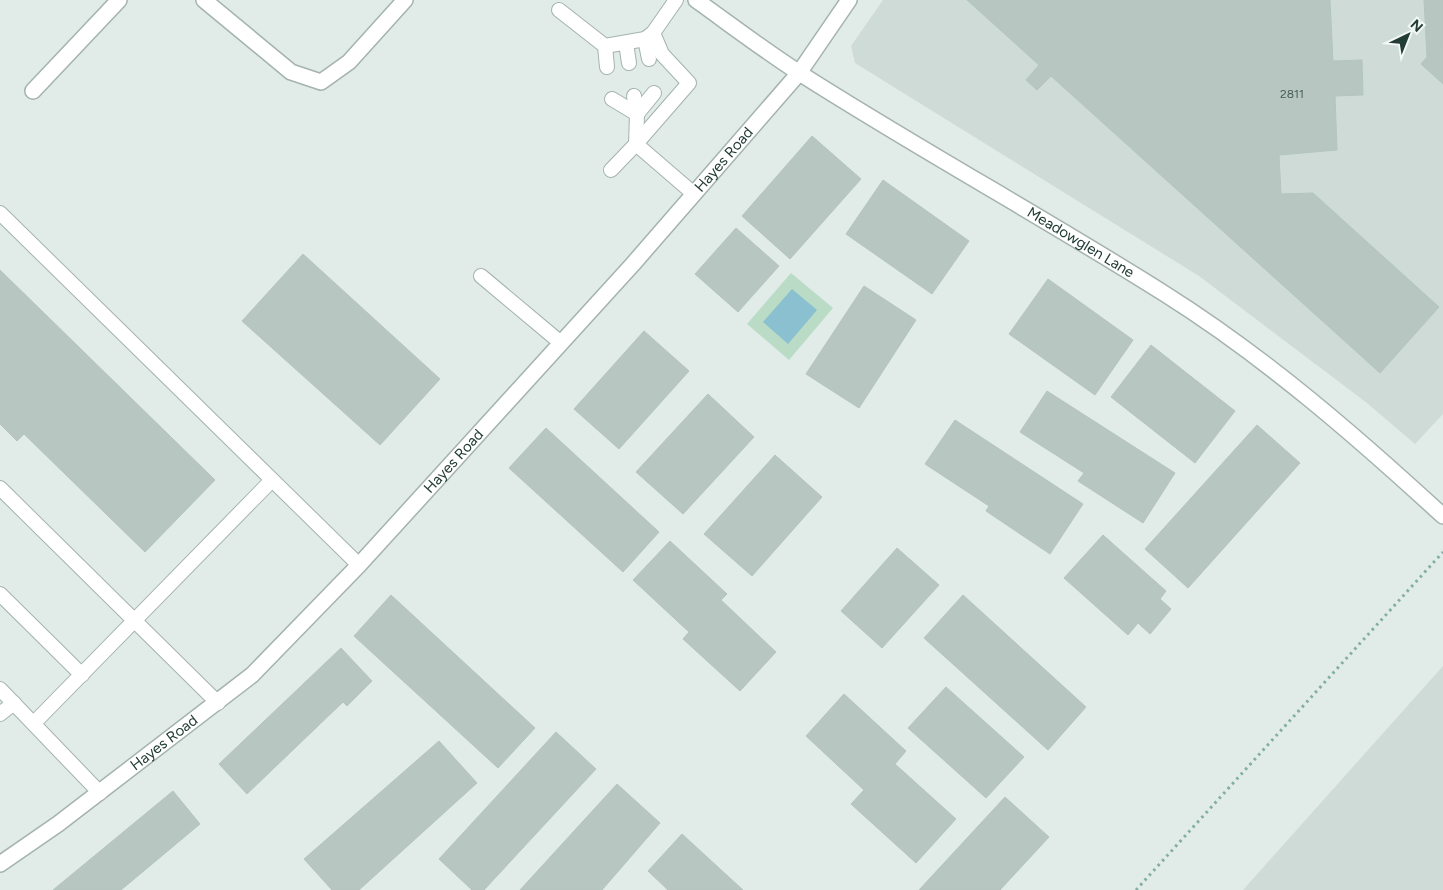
<svg xmlns="http://www.w3.org/2000/svg" width="1443" height="890" font-family="Figtree,sans-serif">
<style>
.built{fill:#cfdbd7}
.green{fill:#badcc6}
.water{fill:#8ac0cf}
.building{fill:#b7c6c1;stroke:#b4c5bf}
.lines{fill:none;stroke-linecap:round;stroke-linejoin:round}
.service-casing{stroke:#a4b3ae;stroke-width:16}
.minor-casing{stroke:#a4b3ae;stroke-width:18}
.tertiary-casing{stroke:#a4b3ae;stroke-width:18}
.path{stroke:#82aea3;stroke-width:3;stroke-dasharray:2.5 4;stroke-linecap:butt}
.service{stroke:#fff;stroke-width:14}
.minor{stroke:#fff;stroke-width:15}
.tertiary{stroke:#fff;stroke-width:15}
.labels{text-anchor:middle;dominant-baseline:central;stroke-width:5;stroke-linejoin:round;paint-order:stroke}
.number-label{font-size:12px;fill:#475e59}
.street-label{font-size:15px;fill:#223c36;stroke:#f2f8f5}
</style>
<rect width="100%" height="100%" fill="#e1ebe7"/>
<!-- built -->
<g class="built">
<polygon points="883,0 1443,0 1443,414 1415,444 1367,403 1199,276 855,63 851,46"/>
<polygon points="1443,666 1443,890 1243,890"/>
</g>
<!-- green -->
<polygon class="green" points="791,273 833,308 789,360 747,324"/>
<!-- water -->
<polygon class="water" points="792,289 817,310 788,344 763,322"/>
<!-- building -->
<g class="building">
<polygon points="967,0 1330,0 1333,61 1362,60 1363,95 1335,96 1337,150 1279,155 1281,194 1313,193 1439,307 1380,373 1051,76 1037,90 1026,80 1039,65"/>
<polygon points="1424,0 1443,0 1443,39 1427,57"/>
<polygon points="1443,39 1443,84 1421,64"/>
<polygon points="812,136 861,179 790,259 742,216"/>
<polygon points="883,180 969,241 932,294 846,234"/>
<polygon points="736,228 779,266 738,312 695,274"/>
<polygon points="303,254 440,379 380,445 242,321"/>
<polygon points="0,270 215,480 145,552 24,434 17,441 0,424"/>
<polygon points="1048,279 1133,340 1095,395 1009,334"/>
<polygon points="864,286 916,320 859,408 806,374"/>
<polygon points="644,331 689,371 619,449 574,409"/>
<polygon points="1151,345 1235,411 1195,463 1111,397"/>
<polygon points="1047,391 1175,473 1143,523 1078,481 1084,473 1020,432"/>
<polygon points="708,394 754,437 683,514 636,472"/>
<polygon points="955,420 1083,504 1050,554 986,511 989,506 925,464"/>
<polygon points="1257,425 1300,463 1188,588 1145,549"/>
<polygon points="546,428 659,532 623,572 509,468"/>
<polygon points="775,455 822,497 752,576 704,534"/>
<polygon points="1103,535 1166,591 1160,599 1171,609 1150,634 1138,623 1128,635 1064,578"/>
<polygon points="670,541 727,594 721,600 776,652 740,691 683,639 689,632 633,580"/>
<polygon points="897,548 939,585 882,648 841,611"/>
<polygon points="391,595 535,728 498,768 354,636"/>
<polygon points="963,595 1086,707 1048,750 924,638"/>
<polygon points="341,648 372,681 347,706 343,702 247,794 219,764"/>
<polygon points="946,687 1024,757 986,798 908,728"/>
<polygon points="844,694 906,751 895,764 956,819 916,863 851,804 864,790 806,736"/>
<polygon points="556,732 596,769 484,890 472,890 439,859"/>
<polygon points="439,741 477,783 359,890 332,890 304,859"/>
<polygon points="617,784 660,823 602,890 520,890"/>
<polygon points="173,791 200,824 121,890 53,890"/>
<polygon points="1005,797 1049,837 1000,890 919,890"/>
<polygon points="682,834 743,890 668,890 648,871"/>
</g>
<g class="lines">
<defs>
<g id="service">
<polyline points="676,0 653,33 662,54 689,83 636,144 694,194"/>
<polyline points="559,10 605,46 645,39 653,33"/>
<polyline points="645,39 649,59"/>
<polyline points="626,43 629,63"/>
<polyline points="605,46 607,67"/>
<polyline points="612,99 637,114 654,93"/>
<polyline points="611,170 636,144 637,114 634,96"/>
<polyline points="0,213 359,565"/>
<polyline points="481,276 561,343"/>
<polyline points="0,488 218,703"/>
<polyline points="0,594 82,675"/>
<polyline points="0,689 100,793"/>
<polyline points="0,714 14,703"/>
<polyline points="34,723 272,480"/>
</g>
<g id="minor">
<polyline points="204,0 291,72 321,82 349,62 405,0"/>
<polyline points="33,91 119,0"/>
</g>
<g id="tertiary">
<path id="s1" d="M696 0C731 25 765 51 801 74 920 150 1045 218 1165 294 1265 357 1356 436 1443 516"/>
<path id="s2" d="M0 864 58 824 252 675 359 565 633 264 799 73 849 0"/>
</g>
</defs>
<!-- service casing -->
<use href="#service" class="service-casing"/>
<!-- minor casing -->
<use href="#minor" class="minor-casing"/>
<!-- tertiary casing -->
<use href="#tertiary" class="tertiary-casing"/>
<!-- path -->
<polyline class="path" points="1136,890 1443,552"/>
<!-- service -->
<use href="#service" class="service"/>
<!-- minor -->
<use href="#minor" class="minor"/>
<!-- tertiary -->
<use href="#tertiary" class="tertiary"/>
</g>
<g class="labels">
<!-- number labels -->
<g class="number-label">
<text x="1292" y="94">2811</text>
</g>
<!-- street labels -->
<g class="street-label">
<text stroke="none"><textPath href="#s2" startOffset="1014">Hayes Road</textPath></text>
<text stroke="none"><textPath href="#s1" startOffset="455">Meadowglen Lane</textPath></text>
<text stroke="none"><textPath href="#s2" startOffset="609">Hayes Road</textPath></text>
<text stroke="none"><textPath href="#s2" startOffset="204">Hayes Road</textPath></text>
</g>
</g>
<!-- north arrow -->
<g transform="translate(1408 35) rotate(43)" stroke="#f2f8f5" stroke-width="4" paint-order="stroke">
<path d="M0-4L9 19L0 12L-9 19Z" fill="#223c36"/>
<text y="-8" font-size="14" font-weight="bold" text-anchor="middle" fill="#223c36">N</text>
</g>
</svg>
